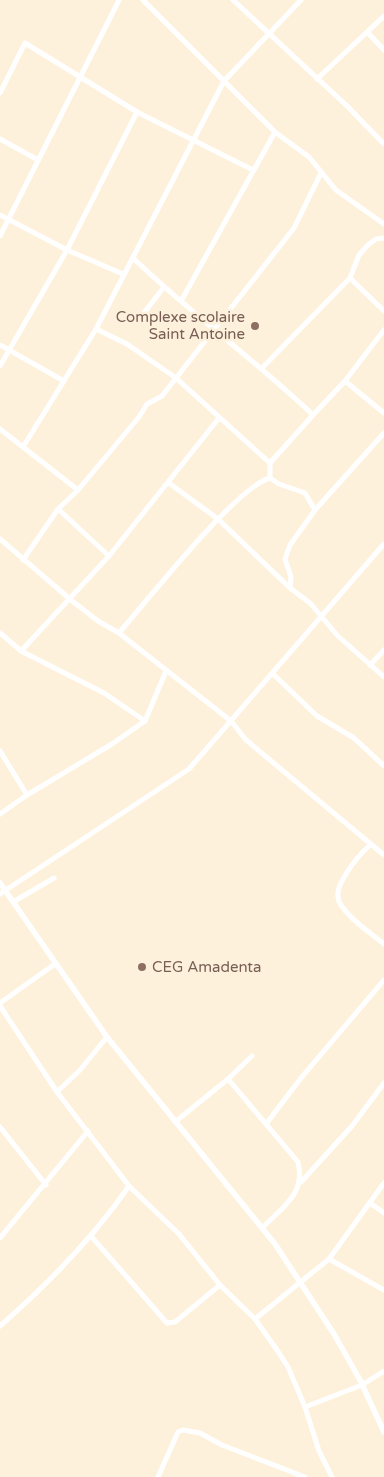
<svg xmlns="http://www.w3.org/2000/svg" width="384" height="1477" font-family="'Varela Round',sans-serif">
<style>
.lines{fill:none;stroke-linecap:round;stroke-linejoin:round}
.minor{stroke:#fff;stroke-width:5}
.tertiary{stroke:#fff;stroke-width:5.5}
.education-dot{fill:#8d6e63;stroke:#fef1dc;stroke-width:2}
.labels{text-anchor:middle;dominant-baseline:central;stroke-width:5;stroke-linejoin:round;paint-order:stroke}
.education-label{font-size:15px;fill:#785e54;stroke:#fef1dc;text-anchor:end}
</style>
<rect width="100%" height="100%" fill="#fef1dc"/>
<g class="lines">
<!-- minor -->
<g class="minor">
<polyline points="143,0 275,132 309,157 336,190 384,224"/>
<polyline points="233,0 346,105 384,144"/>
<polyline points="368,33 384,50"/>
<polyline points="317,79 384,16"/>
<polyline points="0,93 25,43 137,112 253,170"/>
<polyline points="0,139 38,160"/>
<polyline points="0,215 67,250 123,274"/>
<polyline points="0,236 119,0"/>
<path d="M133 258C190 313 255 360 313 415L270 463V478L279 484 305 493 315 510"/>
<polyline points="350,278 384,311"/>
<polyline points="181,301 275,132"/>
<polyline points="143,314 164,287"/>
<polyline points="0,345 64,381"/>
<polyline points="0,366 67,250 137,112"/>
<polyline points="262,368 350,278 359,255 368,245 376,239 384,238"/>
<polyline points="345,381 384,330"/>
<polyline points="313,415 345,381 384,413"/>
<polyline points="0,429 78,490"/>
<polyline points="384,433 315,510 290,545 285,559 291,577 290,588 310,603 338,636 384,677"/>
<polyline points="23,447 96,329 224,81 301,0"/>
<polyline points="270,463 176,378 294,228 321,173"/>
<polyline points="169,483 218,519 290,588"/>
<polyline points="58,509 109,556"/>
<polyline points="0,539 71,600 98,621 119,633 231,721 246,740 384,855"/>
<polyline points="23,560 58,509 78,490 139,417 147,404 162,396 176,378 127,344 96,329"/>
<polyline points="0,633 21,651 104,693 145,721"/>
<path d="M119 633C146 602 237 486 270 478"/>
<polyline points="21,651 109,556 219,418"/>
<polyline points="370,665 384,650"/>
<polyline points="273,674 317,716 354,738 384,766"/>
<polyline points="0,751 27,795"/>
<polyline points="0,814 27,795 112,744 145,721 166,671"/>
<path d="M371 844C361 853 353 862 346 874 342 881 337 888 338 897 339 912 372 934 384 944"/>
<polyline points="0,894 189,769 384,544"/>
<polyline points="13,902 54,878"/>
<polyline points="0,1003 55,964"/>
<polyline points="0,1006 57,1092 129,1186 179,1234 220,1285 255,1319 277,1350 288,1367 305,1407 319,1451 332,1477"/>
<path d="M228 1079 298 1162C306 1193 283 1207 263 1227"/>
<polyline points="57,1092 80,1070 107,1037"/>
<polyline points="175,1122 228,1079 252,1056"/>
<polyline points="266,1124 301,1078 384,980"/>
<polyline points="0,1127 46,1185"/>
<polyline points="301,1182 352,1126 384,1083"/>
<polyline points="370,1203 384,1213"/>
<polyline points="91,1236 167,1323 175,1322 220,1285"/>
<polyline points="0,1238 88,1131"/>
<polyline points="329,1259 384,1290"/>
<polyline points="255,1319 329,1259 384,1183"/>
<path d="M0 1326C48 1284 93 1238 129 1186"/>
<polyline points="305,1407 362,1385 384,1371"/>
<polyline points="158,1477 178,1432 183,1430 200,1433 222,1445 305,1477"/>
</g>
<!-- tertiary -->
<polyline class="tertiary" points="0,883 107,1037 275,1244 334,1334 360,1380 384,1432"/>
</g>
<!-- markers -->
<g class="education-dot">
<circle cx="255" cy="326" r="5"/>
<circle cx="142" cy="967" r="5"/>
</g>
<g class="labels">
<!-- education labels -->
<g class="education-label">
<text x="245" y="317">Complexe scolaire<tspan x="245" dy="17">Saint Antoine</tspan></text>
<text x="152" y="967" text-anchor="start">CEG Amadenta</text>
</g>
</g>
</svg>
